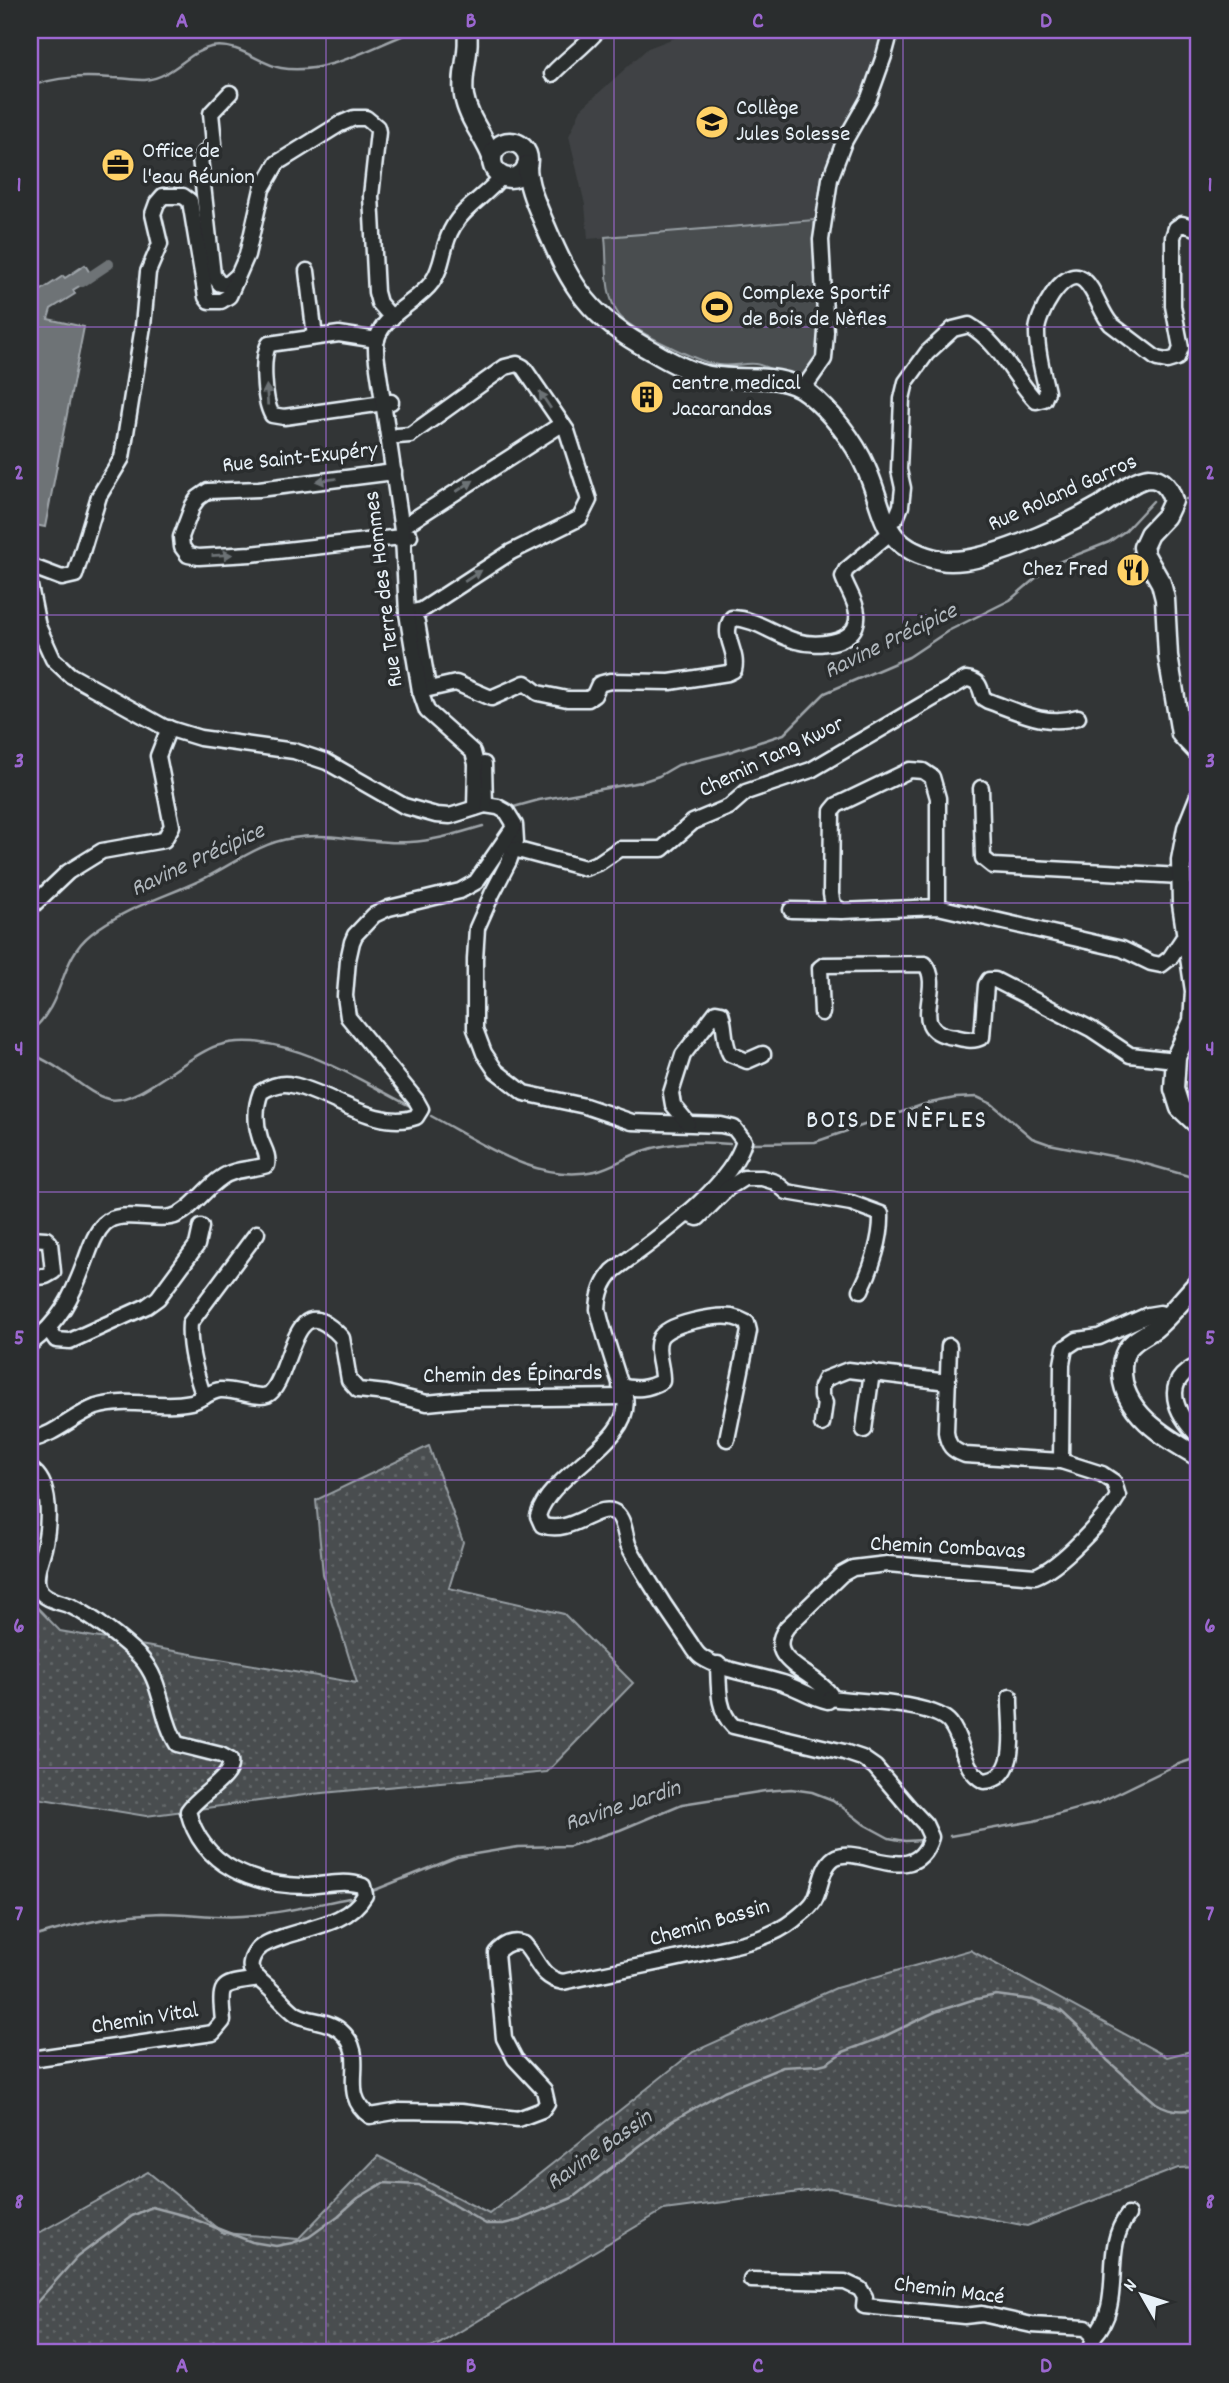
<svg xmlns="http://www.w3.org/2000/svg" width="1229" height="2383" font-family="Dekko,sans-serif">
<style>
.built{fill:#3f4244}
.grass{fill:url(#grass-dots);stroke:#989fa4;stroke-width:2}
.pitch{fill:#494d4f;stroke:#989fa4;stroke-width:2}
.water{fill:#6e7376;stroke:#9fa5aa;stroke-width:2}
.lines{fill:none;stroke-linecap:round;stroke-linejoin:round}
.stream{stroke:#9fa5aa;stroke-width:2.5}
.canal{stroke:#6e7376;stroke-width:10}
.minor-casing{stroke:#e8f1f8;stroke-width:19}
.major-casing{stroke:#e8f1f8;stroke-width:23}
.minor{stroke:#2a2d2e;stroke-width:14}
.major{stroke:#2a2d2e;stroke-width:18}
.oneway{fill:#6c7275}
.grid{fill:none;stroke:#9c67d0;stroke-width:2;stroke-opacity:0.55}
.labels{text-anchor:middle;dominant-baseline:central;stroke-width:7;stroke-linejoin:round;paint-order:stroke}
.poi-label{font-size:23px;fill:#e8f1f8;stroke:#2a2d2e;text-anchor:start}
.street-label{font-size:23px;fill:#e8f1f8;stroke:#2a2d2e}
.water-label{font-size:24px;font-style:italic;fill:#b1b8be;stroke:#2a2d2e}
.quarter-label{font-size:26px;letter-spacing:2px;fill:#e8f1f8;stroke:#2a2d2e}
.neatline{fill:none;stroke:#9c67d0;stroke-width:2.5}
.grid-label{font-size:23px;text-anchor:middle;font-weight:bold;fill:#9c67d0}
</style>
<defs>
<pattern id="grass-dots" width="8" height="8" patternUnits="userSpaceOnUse" patternTransform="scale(1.75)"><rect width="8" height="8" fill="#494d4f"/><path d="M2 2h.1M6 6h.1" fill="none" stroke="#636769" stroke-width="1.8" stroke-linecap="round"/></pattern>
</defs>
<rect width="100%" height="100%" fill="#323536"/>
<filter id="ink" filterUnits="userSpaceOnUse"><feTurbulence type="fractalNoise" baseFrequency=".0143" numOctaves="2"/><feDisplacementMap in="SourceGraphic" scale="14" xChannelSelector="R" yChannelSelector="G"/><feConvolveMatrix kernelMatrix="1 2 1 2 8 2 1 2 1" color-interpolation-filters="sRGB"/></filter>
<g filter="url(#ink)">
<!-- built -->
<polygon class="built" points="712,30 885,30 873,73 830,164 814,220 588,239 585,205 569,136 581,109 648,48 677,37"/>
<!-- grass -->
<g class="grass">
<polygon points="429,1446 463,1542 449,1588 564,1614 633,1683 547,1772 312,1794 146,1816 30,1797 30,1600 60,1631 357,1683 323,1574 316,1500"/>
<polygon points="970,1950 1167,2057 1199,2049 1199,2167 1178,2168 1027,2226 830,2188 664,2210 439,2344 415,2353 30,2353 30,2238 148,2172 223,2233 298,2239 378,2156 489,2214 693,2052 836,1988"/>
</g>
<!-- pitch -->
<path class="pitch" d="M814 220C816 252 828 342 814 367 801 389 772 366 755 364 743 363 730 367 718 365 700 363 629 329 619 315 603 293 608 263 605 237Z"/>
<!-- water -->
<polygon class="water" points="85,265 93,278 73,290 75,294 51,309 48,319 84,327 45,527 30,524 30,303 31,297 63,276 65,278"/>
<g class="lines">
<!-- stream -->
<g class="stream">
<path d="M30 87C56 76 85 76 113 78 124 78 134 80 145 80 174 77 187 52 211 47 239 42 259 64 281 68 329 76 375 44 418 30"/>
<polyline points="1186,499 1199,499"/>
<polyline points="510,808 539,800 641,782 659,776 678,765 726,753 784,734 825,693 909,657 948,631 1010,600 1051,565 1109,542 1125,531 1153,501"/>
<path d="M30 1032C66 1003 58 960 91 934 122 909 165 897 201 880 232 865 258 843 293 838 333 831 371 845 410 842 435 841 459 833 483 826"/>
<path d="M30 1053C41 1058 52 1064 62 1071 76 1080 92 1095 108 1099 137 1106 184 1057 216 1046 277 1026 357 1079 410 1106"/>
<path d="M431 1116C480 1142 536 1184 595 1171 612 1167 624 1158 640 1152 667 1142 701 1141 730 1144"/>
<polyline points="751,1143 815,1142 925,1104 955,1098 977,1097 992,1104 1032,1138 1049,1144 1132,1160 1199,1179"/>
<polyline points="950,1836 1034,1821 1098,1803 1176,1765 1199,1757"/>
<polyline points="370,1892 457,1857 518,1847 570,1846 620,1830 682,1804 765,1791 791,1789 812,1792 833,1800 865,1825 889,1838 905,1841 924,1840"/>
<path d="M30 1938C71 1925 118 1914 162 1913 189 1913 215 1918 242 1916 278 1914 313 1905 349 1898"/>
<path d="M30 2310 77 2257 132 2216 152 2207 186 2216 252 2242 276 2246 292 2243 309 2237 338 2216 358 2198 383 2183 419 2185 486 2224H503L520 2220 572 2198 672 2121 724 2091 783 2067 819 2065 827 2063 843 2052 883 2037 935 2012 972 2000 996 1995 1033 2000 1061 2011 1091 2039 1107 2060 1156 2103C1169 2111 1185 2112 1199 2108"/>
</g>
<!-- canal -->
<polyline class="canal" points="82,282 109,264"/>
<defs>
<g id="minor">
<path d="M552 74C567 58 584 47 598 30"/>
<polyline points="230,93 211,113 214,143 200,158 213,275 220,284 228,284 237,276"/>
<polyline points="307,271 315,337"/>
<path d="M377 340 339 334 269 344C261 358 264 401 272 415L284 417 391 402"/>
<polyline points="803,389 824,359 826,332 821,240 830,179 844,142 869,98 884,56 891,30"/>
<polyline points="397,436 410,435 505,367 517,364 523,367 567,431 589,500 580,518 511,552 422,610 407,613"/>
<polyline points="394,472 259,489 208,491 198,498 193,505 181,537 182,547 188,555 199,557 251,554 410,536"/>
<polyline points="408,523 562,424"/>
<path d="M885 523 896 518 901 506 903 488 899 470 902 399 906 382 927 353 953 329 969 325C1000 343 1013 377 1036 401L1044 399 1047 392C1043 373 1037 353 1037 333 1036 317 1063 266 1082 279 1094 286 1100 312 1111 324L1157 359 1167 361 1177 358 1181 348 1173 306V237L1176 228 1182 224 1199 229"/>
<polyline points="30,566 62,578 75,575 99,496 122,458 143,326 148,272 160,244 153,214 157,203 163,196 183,196 190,201 206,297 209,301 221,301 229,296 247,255 262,189 277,163 340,124 354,118 366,118 377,127 378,132 371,196 376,292 379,303 392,318"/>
<path d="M30 586 38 626 53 659 70 675 164 727 200 738 294 751 327 762 404 806 436 815 450 816 485 805 498 807 507 812 515 825 516 841 509 861 492 894 477 928 475 959V1029L484 1053 496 1071 524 1093 585 1106 632 1122 721 1125 734 1128 744 1141C730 1190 653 1240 613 1271 603 1282 599 1293 598 1309 603 1332 611 1354 618 1377 620 1383 624 1391 625 1397 634 1442 550 1472 538 1516L542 1525C572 1537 600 1499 617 1514 624 1520 625 1535 628 1544 631 1552 637 1560 641 1568 656 1593 671 1616 688 1640 692 1645 695 1653 701 1657 721 1671 759 1675 783 1683 798 1688 812 1698 828 1701L830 1694C814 1671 762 1661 787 1627L842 1574 853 1568 887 1564 1035 1576C1059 1568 1105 1519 1118 1496L1114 1482 1102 1474 1061 1461 1062 1364 1065 1348 1077 1340 1099 1337 1148 1315 1160 1313 1168 1316"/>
<polyline points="417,622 427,681"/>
<path d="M420 691 456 683 491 698 525 683 538 693 567 699H588L594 695 599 684 610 681 670 682 728 673 734 670C739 652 720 635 732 618 766 619 785 649 826 643 834 642 840 641 847 636 855 631 858 622 857 613 856 601 847 589 843 577L846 570 890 533"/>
<polyline points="484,764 485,805"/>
<polyline points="981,788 983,858 993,866 1181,876"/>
<path d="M475 808 476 764 473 752 427 711 420 691 407 613 403 537 377 361C376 354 375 346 377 339 384 314 418 302 432 282 444 266 442 244 453 227 464 207 487 195 501 177"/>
<path d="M514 849 585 868 600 862 619 849H662L693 822 729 807 746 792 811 770 966 679C979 680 980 687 983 698L988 701C1019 712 1046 727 1078 717"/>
<polyline points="1181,860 1193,859 1199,850"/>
<polyline points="938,907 938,798 932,777 923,771 910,770 837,805 832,811 831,894 833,905 842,911 938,907 1122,949 1151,963 1161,965 1170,958 1186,934"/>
<polyline points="30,908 68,872 102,851 164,840 172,826 158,756 169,728"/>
<polyline points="791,910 842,911"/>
<path d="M822 1013 820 968 824 965 925 964C945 989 904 1031 955 1037 964 1039 973 1042 982 1037L986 985 989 980H995L1091 1029 1130 1055 1175 1060"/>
<path d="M688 1123 673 1105 671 1093 683 1055 716 1012 721 1013C726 1027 723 1041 730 1054L747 1061 763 1054"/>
<path d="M686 1214 698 1218 728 1188 744 1178H762L775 1182 787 1192 851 1203 881 1214C882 1238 872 1268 861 1290"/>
<polyline points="30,1238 46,1239 50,1243 53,1272 46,1276 30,1278"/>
<polyline points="49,1330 56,1340 70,1341 147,1306 158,1298 197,1245 201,1227"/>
<path d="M30 1344C60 1322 72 1297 85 1262 90 1249 94 1234 104 1224 119 1209 151 1221 171 1217 190 1213 205 1188 221 1178 234 1168 252 1170 267 1165 269 1154 263 1148 260 1138 255 1122 255 1107 261 1092 271 1086 281 1082 292 1085 330 1092 376 1131 416 1117L421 1109 416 1100 348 1017 345 996 348 960 352 942 355 935 374 915 389 908 460 891 476 882 514 827"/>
<path d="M949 1346 946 1432C948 1446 952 1450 965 1455L1061 1461"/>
<path d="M1199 1365C1159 1381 1176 1414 1199 1437"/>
<path d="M620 1386C636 1390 648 1389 662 1381 663 1367 654 1350 660 1338 667 1323 716 1315 732 1317 737 1318 742 1320 747 1323L749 1331 727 1439"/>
<path d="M204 1397C196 1375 188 1346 190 1323L257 1233"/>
<polyline points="822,1424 825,1403 821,1397 821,1387 825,1379 848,1370 948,1382"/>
<polyline points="864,1430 872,1372"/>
<path d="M30 1440C57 1434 72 1416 96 1407 127 1397 160 1409 191 1402 201 1400 210 1391 220 1390 235 1389 257 1399 267 1395 289 1385 291 1300 326 1324 332 1328 337 1332 342 1338L349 1380 358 1390 386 1393 427 1403 467 1399 625 1397"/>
<path d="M30 1469C53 1482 49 1525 44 1548 41 1560 33 1577 39 1589 44 1600 61 1602 71 1606 93 1617 123 1640 140 1657 163 1681 160 1717 177 1744L221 1755 230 1760C234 1778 199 1794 188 1811 202 1867 255 1886 308 1886 326 1885 346 1879 363 1886L365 1895C345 1930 293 1927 262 1946 256 1950 249 1960 251 1969 254 1976 263 1983 269 1988 278 1996 286 2007 296 2014 310 2022 329 2020 341 2031 371 2057 336 2092 370 2116L400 2111 461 2112 518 2119 542 2110 547 2103 544 2090 515 2059 504 2038 496 1953C503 1945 513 1939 524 1944 538 1959 540 1978 563 1982 612 1971 661 1963 710 1951 740 1944 770 1939 794 1920 801 1914 809 1909 814 1901 821 1889 821 1867 834 1858 857 1842 915 1892 931 1837L925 1824 909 1807 875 1767 862 1758 844 1752 733 1726C717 1710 719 1686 718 1664"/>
<path d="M830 1698C856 1702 934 1702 950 1723 965 1742 961 1769 984 1781 1022 1779 1009 1723 1010 1697"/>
<path d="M38 2058 213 2033 223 2021C219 1981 220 1985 259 1979"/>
<polyline points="751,2280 845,2282 860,2289 865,2297 864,2306 964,2316 982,2314 1032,2325 1086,2328 1094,2336 1090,2353"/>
<path d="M1094 2336C1126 2302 1100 2250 1128 2215"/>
</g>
<g id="major">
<path d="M467 30C471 53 460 74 464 96 468 119 484 136 492 157"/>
<circle cx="510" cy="160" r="18"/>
<path d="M527 165C527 186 537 206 545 225 572 289 590 318 652 351 667 360 687 371 705 375 737 383 780 370 808 393 831 412 854 440 866 468 886 512 879 548 940 560 978 568 1064 527 1098 507 1112 499 1133 479 1149 478 1163 478 1170 489 1173 501L1166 516 1149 534 1143 547 1145 555 1161 583 1165 599 1168 656 1181 734 1199 753"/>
<polyline points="1199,798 1187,828 1181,860 1182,904 1195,991 1193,1021 1176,1057 1174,1089 1180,1108 1199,1126"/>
<path d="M1199 1282C1184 1297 1171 1315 1154 1329 1147 1334 1138 1338 1132 1344 1125 1350 1122 1360 1122 1368 1120 1412 1166 1438 1199 1457"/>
</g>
</defs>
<!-- minor casing -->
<use href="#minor" class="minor-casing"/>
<!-- major casing -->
<use href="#major" class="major-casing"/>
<!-- minor -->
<use href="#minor" class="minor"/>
<!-- major -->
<use href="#major" class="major"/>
</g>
<!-- one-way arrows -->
<defs><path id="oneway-solid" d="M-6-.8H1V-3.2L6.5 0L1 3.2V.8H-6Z" transform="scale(1.75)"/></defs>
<g class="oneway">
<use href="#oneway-solid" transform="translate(267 395) rotate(-94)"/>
<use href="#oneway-solid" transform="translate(545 400) rotate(-124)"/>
<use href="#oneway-solid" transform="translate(326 480) rotate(173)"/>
<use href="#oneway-solid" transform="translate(465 486) rotate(-33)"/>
<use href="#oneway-solid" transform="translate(222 555) rotate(-3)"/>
<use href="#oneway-solid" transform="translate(473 576) rotate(-33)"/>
</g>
</g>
<!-- grid -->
<path class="grid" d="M326 30V2353M614 30V2353M903 30V2353M30 327H1199M30 615H1199M30 903H1199M30 1192H1199M30 1480H1199M30 1768H1199M30 2056H1199"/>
<!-- icons -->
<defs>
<symbol id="school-disc" viewBox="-11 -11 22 22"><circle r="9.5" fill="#ffd166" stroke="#2a2d2e"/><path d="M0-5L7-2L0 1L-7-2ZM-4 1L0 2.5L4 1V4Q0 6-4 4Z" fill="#111"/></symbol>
<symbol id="office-disc" viewBox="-11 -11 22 22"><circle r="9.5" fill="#ffd166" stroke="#2a2d2e"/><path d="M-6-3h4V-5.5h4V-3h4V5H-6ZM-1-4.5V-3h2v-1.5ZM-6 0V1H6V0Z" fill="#111"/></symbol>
<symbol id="stadium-disc" viewBox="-11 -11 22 22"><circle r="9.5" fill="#ffd166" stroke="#2a2d2e"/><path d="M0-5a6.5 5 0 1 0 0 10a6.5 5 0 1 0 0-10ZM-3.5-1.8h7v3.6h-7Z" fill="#111"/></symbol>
<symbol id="building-disc" viewBox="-11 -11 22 22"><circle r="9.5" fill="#ffd166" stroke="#2a2d2e"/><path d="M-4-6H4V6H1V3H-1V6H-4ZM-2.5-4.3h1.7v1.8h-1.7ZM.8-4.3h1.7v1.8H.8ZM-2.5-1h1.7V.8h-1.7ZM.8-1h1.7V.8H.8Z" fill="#111"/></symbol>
<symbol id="restaurant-disc" viewBox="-11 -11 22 22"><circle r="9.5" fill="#ffd166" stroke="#2a2d2e"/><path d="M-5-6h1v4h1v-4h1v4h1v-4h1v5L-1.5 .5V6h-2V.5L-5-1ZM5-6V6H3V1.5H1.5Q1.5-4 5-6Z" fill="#111"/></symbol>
</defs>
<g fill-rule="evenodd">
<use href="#school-disc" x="693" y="103" width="38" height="38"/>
<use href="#office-disc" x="99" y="146" width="38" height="38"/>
<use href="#stadium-disc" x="698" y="288" width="38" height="38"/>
<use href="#building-disc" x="628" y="378" width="38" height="38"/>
<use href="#restaurant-disc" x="1114" y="551" width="38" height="38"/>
</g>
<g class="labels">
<!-- poi labels -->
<g class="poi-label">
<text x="736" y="109">Collège<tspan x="736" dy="26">Jules Solesse</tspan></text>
<text x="142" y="152">Office de<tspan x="142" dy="26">l'eau Réunion</tspan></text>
<text x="742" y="294">Complexe Sportif<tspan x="742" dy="26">de Bois de Nèfles</tspan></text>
<text x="672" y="384">centre medical<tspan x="672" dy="26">Jacarandas</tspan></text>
<text x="1108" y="570" text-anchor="end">Chez Fred</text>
</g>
<!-- street labels -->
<g class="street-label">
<text transform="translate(300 459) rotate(-6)">Rue Saint-Exupéry</text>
<text transform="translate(1063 494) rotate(-24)">Rue Roland Garros</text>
<text transform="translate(385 589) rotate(-97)">Rue Terre des Hommes</text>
<text transform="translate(772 758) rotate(-26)">Chemin Tang Kwor</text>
<text transform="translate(513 1376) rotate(-1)">Chemin des Épinards</text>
<text transform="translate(948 1549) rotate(3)">Chemin Combavas</text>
<text transform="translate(710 1924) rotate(-16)">Chemin Bassin</text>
<text transform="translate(145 2020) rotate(-9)">Chemin Vital</text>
<text transform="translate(949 2292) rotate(7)">Chemin Macé</text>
</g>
<!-- water labels -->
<g class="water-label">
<text transform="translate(891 642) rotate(-26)">Ravine Précipice</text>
<text transform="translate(198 861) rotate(-25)">Ravine Précipice</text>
<text transform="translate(623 1807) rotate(-18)">Ravine Jardin</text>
<text transform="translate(600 2151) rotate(-35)">Ravine Bassin</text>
</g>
<!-- quarter labels -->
<g class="quarter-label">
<text x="897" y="1121">BOIS DE NÈFLES</text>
</g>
</g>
<!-- margin -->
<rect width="1229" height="2383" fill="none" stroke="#2a2d2e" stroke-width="77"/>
<!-- north arrow -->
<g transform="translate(1142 2295) rotate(309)" stroke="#2a2d2e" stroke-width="5" paint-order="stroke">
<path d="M0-5L12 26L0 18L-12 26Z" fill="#e8f1f8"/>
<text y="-10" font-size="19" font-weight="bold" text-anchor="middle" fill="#e8f1f8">N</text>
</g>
<rect x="38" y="38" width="1152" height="2306" class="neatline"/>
<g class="grid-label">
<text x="182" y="27">A</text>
<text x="471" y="27">B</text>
<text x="758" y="27">C</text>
<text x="1046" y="27">D</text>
<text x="19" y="191">1</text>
<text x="1210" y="191">1</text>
<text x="19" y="479">2</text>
<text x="1210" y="479">2</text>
<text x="19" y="767">3</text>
<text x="1210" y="767">3</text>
<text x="19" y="1055">4</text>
<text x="1210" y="1055">4</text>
<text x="19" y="1344">5</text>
<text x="1210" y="1344">5</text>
<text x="19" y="1632">6</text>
<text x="1210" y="1632">6</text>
<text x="19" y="1920">7</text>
<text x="1210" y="1920">7</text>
<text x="19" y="2208">8</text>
<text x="1210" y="2208">8</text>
<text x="182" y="2372">A</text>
<text x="471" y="2372">B</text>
<text x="758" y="2372">C</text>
<text x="1046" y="2372">D</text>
</g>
</svg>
